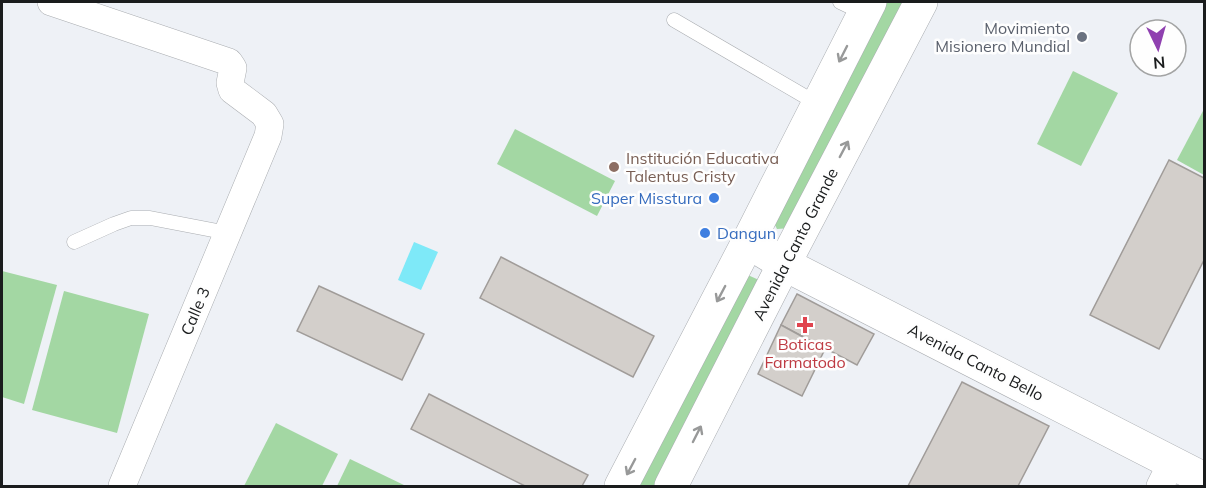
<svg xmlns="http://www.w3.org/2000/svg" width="1206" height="488" font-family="Mulish,sans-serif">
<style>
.green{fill:#a3d7a3}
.water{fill:#7ee9f8}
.building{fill:#d3cfcb;stroke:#a09c99;stroke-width:1.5}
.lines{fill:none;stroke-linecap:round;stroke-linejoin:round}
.lane-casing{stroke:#aaadb1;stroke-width:15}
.street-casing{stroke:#aaadb1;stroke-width:28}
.secondary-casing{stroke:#aaadb1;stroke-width:34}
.primary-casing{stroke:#aaadb1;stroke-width:34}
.lane{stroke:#fff;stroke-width:14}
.street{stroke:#fff;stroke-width:27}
.secondary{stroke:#fff;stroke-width:33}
.primary{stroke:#fff;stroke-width:33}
.oneway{stroke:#989999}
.worship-dot{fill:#6b7280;stroke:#fefefe;stroke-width:2}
.education-dot{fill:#8d6e63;stroke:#fefefe;stroke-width:2}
.shop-dot{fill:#3f7fe0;stroke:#fefefe;stroke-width:2}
.health-dot{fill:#e0444e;stroke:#fefefe;stroke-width:2}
.labels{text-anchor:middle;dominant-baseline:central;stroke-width:5;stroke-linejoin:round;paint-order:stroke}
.worship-label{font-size:16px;fill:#5b616d;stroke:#fefefe;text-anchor:end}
.education-label{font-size:16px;fill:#785e54;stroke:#fefefe;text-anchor:start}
.shop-label{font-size:16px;fill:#366cbe;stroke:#fefefe;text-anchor:end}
.street-label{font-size:16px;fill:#1a1c1d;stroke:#fefefe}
.health-label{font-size:16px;fill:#be3a42;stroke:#fefefe}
</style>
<rect width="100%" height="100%" fill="#eef1f6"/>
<!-- green -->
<g class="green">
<polygon points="883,2 908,2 791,228 777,229 772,219"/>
<polygon points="1073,71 1118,93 1081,166 1037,144"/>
<polygon points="1204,109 1204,175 1177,160"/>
<polygon points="515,129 615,181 597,216 497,164"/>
<polygon points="2,271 57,285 24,404 2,397"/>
<polygon points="741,276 750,276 759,280 662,486 634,486"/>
<polygon points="64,291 149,314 117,433 32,410"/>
<polygon points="276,423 338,454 322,486 244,486"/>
<polygon points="350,459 406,486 337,486"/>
</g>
<!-- water -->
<polygon class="water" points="414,242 438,252 421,290 398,280"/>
<!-- building -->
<g class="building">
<polygon points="1169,160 1204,178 1204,260 1159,349 1090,315"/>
<polygon points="501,257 654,336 633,377 480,298"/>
<polygon points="319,286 424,334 402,380 297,331"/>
<polygon points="797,294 874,334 857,365 781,325"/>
<polygon points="781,325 825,349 802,396 758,374"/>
<polygon points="962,382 1049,426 1018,486 908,486"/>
<polygon points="429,394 588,475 582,486 525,486 411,429"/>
</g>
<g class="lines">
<defs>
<g id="lane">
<polyline points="840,2 863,13"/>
<polyline points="674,20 818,104"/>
<polyline points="74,242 114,224 131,218 150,218 228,233"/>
</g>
<g id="street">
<polyline points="51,2 229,62 233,68 230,83 232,90 264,114 270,124 268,136 122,486"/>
<polyline points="1160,486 1172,462"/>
</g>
<polyline id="secondary" points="748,242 784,264 1204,479"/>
<g id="primary">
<polyline points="621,486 748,242 870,2"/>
<polyline points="671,486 784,264 921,2"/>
</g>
</defs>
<!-- lane casing -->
<use href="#lane" class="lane-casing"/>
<!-- street casing -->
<use href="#street" class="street-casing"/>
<!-- secondary casing -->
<use href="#secondary" class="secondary-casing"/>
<!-- primary casing -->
<use href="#primary" class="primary-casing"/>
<!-- lane -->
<use href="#lane" class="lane"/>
<!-- street -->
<use href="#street" class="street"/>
<!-- secondary -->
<use href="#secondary" class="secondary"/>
<!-- primary -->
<use href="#primary" class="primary"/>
</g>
<!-- one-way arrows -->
<defs><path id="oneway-shaft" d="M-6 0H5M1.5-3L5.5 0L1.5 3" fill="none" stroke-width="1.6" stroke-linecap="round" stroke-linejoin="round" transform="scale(1.5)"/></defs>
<g class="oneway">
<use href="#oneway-shaft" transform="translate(843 54) rotate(117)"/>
<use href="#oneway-shaft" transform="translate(844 149) rotate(-62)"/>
<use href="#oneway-shaft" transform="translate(721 294) rotate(118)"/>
<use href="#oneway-shaft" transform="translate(697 434) rotate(-63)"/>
<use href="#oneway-shaft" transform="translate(631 467) rotate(118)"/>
</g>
<!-- markers -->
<circle class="worship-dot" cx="1082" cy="37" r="6"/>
<circle class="education-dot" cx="614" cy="167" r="6"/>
<g class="shop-dot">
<circle cx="714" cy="198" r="6"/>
<circle cx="705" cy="233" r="6"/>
</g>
<path class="health-dot" d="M802 316h6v6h6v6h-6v6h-6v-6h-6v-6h6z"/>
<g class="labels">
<!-- worship labels -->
<g class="worship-label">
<text x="1070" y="28">Movimiento<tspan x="1070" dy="18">Misionero Mundial</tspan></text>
</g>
<!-- education labels -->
<g class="education-label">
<text x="626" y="158">Institución Educativa<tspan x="626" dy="18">Talentus Cristy</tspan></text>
</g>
<!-- shop labels -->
<g class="shop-label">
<text x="702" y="198">Super Misstura</text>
<text x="717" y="233" text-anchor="start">Dangun</text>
</g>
<!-- street labels -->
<g class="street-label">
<text transform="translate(795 244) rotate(-63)">Avenida Canto Grande</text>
<text transform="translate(195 311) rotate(-67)">Calle 3</text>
<text transform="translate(976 362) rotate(27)">Avenida Canto Bello</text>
</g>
<!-- health labels -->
<g class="health-label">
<text x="805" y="344">Boticas<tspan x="805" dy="18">Farmatodo</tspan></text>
</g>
</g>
<!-- border -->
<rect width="1206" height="488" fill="none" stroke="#1a1c1d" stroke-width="6"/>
<!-- north arrow -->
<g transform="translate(1158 48) rotate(175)"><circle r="28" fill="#fefefe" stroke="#a3a4a4" stroke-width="1.5"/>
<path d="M0-4.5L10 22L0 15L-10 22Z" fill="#8f40b0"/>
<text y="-9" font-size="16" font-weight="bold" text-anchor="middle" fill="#1a1c1d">N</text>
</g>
</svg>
